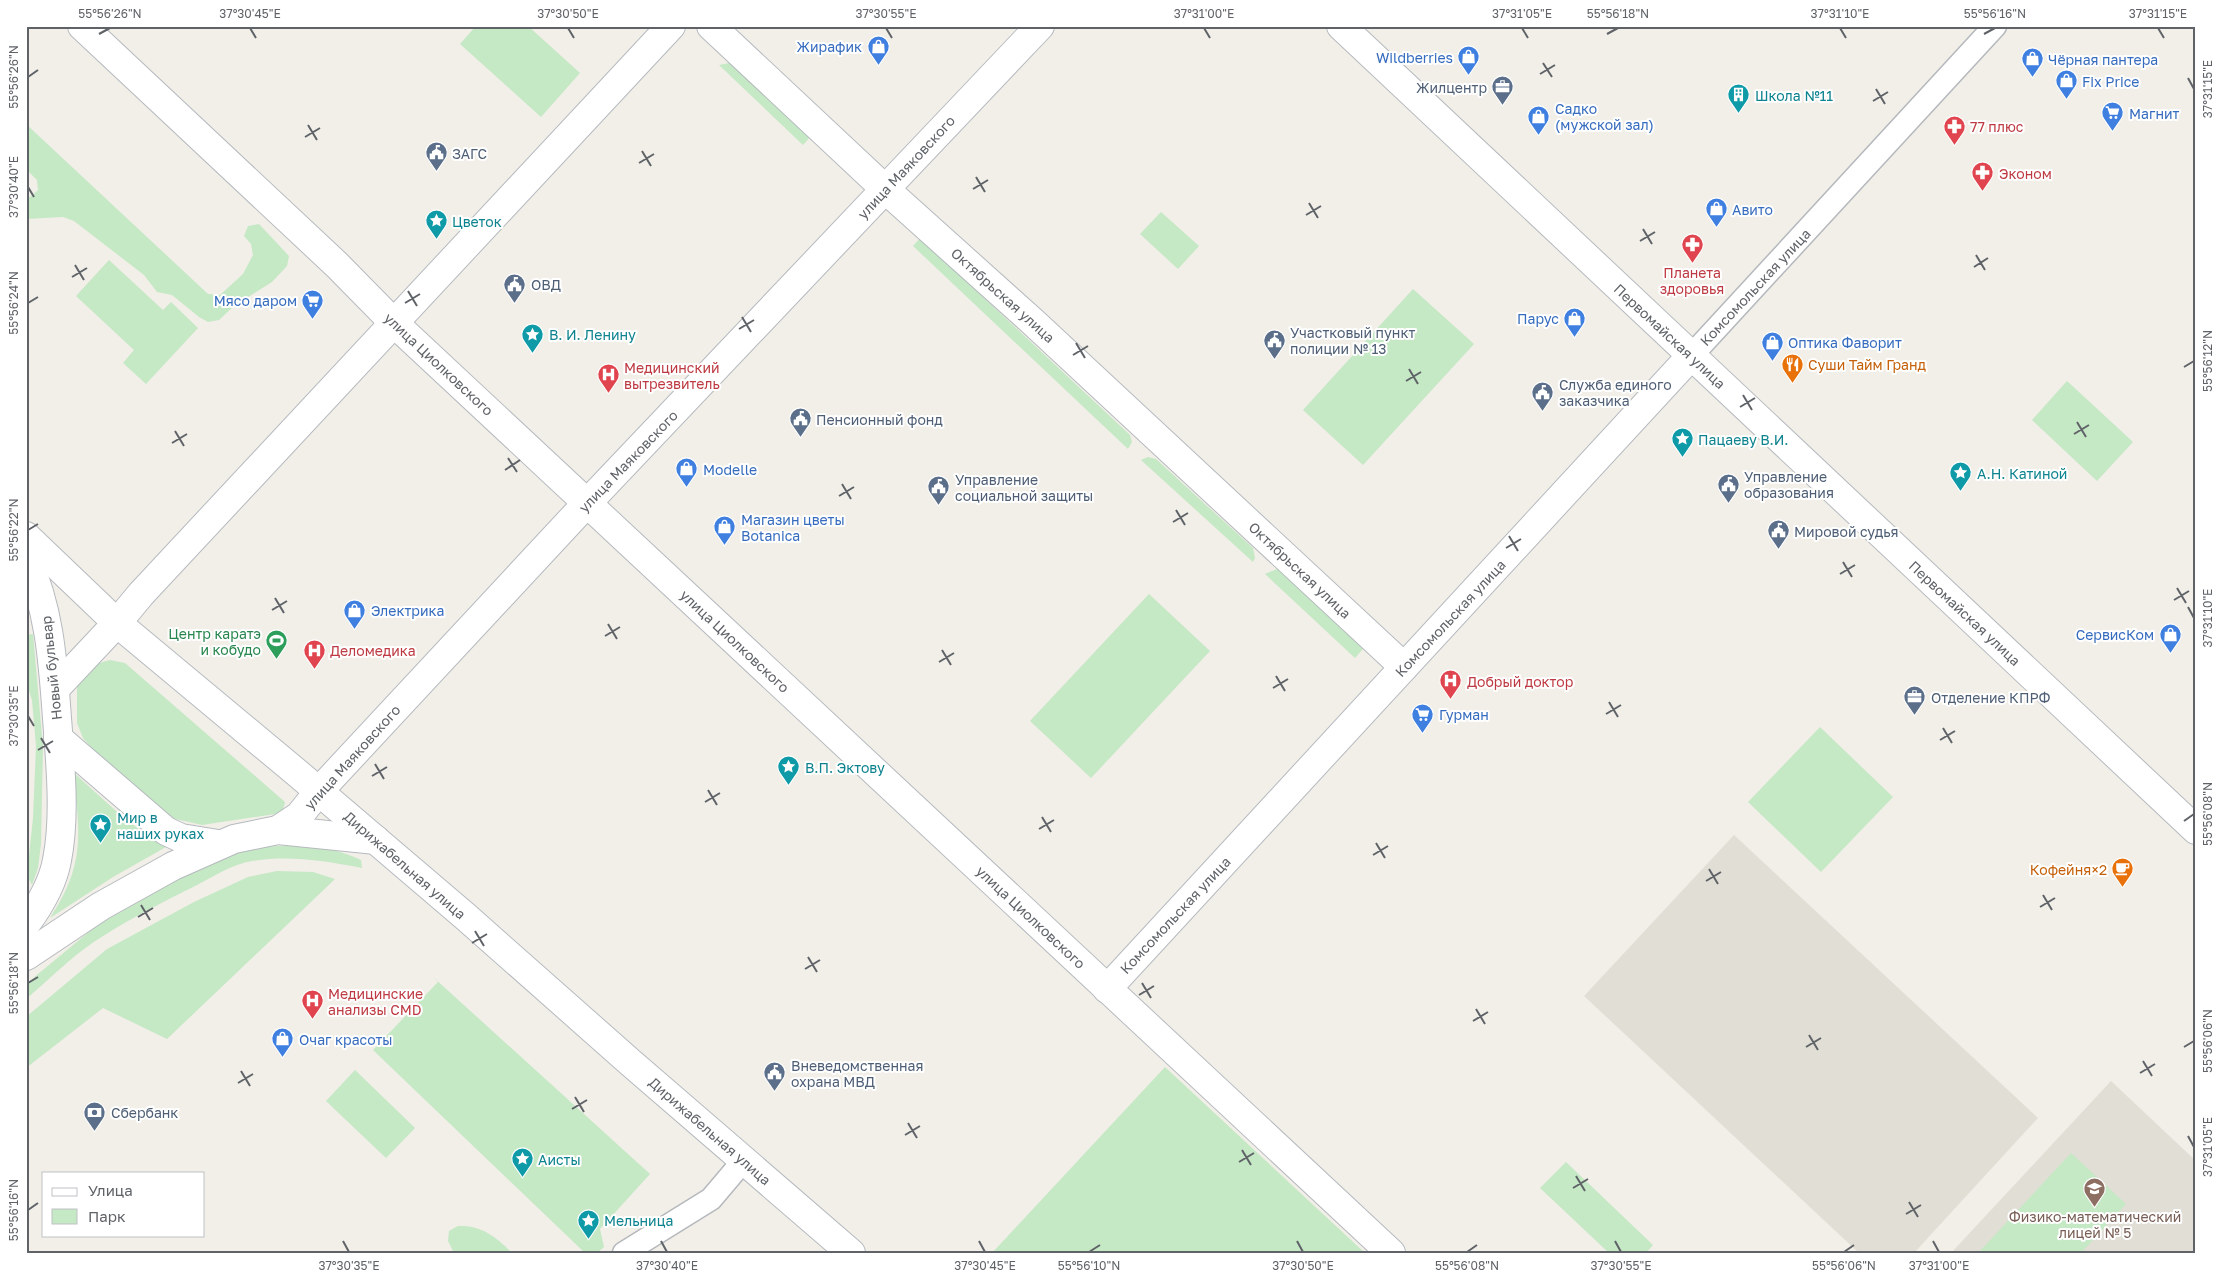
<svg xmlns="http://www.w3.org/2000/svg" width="2222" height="1279" font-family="'Golos Text',sans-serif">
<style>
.education{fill:#e1ded6}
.green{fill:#c5e8c5}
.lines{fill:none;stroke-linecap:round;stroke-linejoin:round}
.street-casing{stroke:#b5b8bc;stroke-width:25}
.secondary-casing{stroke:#b6babf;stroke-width:30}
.street{stroke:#fff;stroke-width:22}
.secondary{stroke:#fff;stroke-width:28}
.ticks{fill:none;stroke:#5f6368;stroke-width:2}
.labels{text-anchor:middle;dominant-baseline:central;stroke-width:4;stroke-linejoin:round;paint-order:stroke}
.shop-label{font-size:14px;fill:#366cbe;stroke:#fff;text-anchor:start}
.service-label{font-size:14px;fill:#4e5e75;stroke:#fff;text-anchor:start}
.culture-label{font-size:14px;fill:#0d838f;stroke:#fff;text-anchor:start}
.health-label{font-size:14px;fill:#be3a42;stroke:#fff;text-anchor:start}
.street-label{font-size:14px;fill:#5f6368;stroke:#fff}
.food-label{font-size:14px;fill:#c56008;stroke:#fff;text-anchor:start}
.leisure-label{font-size:14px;fill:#27864d;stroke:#fff;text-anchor:end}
.education-label{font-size:14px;fill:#785e54;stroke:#fff}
.neatline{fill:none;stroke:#5f6368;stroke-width:2}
.ticks-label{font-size:12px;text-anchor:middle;fill:#5f6368}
</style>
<rect width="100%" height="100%" fill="#f1efe8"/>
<!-- education -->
<g class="education">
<polygon points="1734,835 2038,1118 1914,1253 1859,1253 1584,996"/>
<polygon points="2111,1081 2196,1161 2196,1253 1951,1253"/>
</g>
<!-- green -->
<g class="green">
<polygon points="476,26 528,26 580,73 541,117 460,44"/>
<polygon points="734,62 812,135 803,145 719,65"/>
<polygon points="26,124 208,294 220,295 243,274 253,255 251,244 244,236 248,226 259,224 289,256 287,266 272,282 234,306 219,320 208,322 199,317 172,295 157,292 144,275 74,221 63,217 26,219 26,197 30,197 38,190 37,180 26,169"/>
<polygon points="1161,212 1199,246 1178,269 1140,234"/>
<polygon points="920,238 1130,435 1132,442 1128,449 913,246"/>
<polygon points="109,260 163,310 171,302 198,328 146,384 123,363 134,350 76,296"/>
<polygon points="1413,289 1474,344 1363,465 1303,410"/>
<polygon points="2067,381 2133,442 2097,481 2032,420"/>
<polygon points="1148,457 1156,459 1253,548 1255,558 1253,562 1141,460"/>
<polygon points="1277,569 1282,569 1363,649 1355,658 1265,574"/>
<polygon points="1149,594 1210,651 1091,778 1030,721"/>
<polygon points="33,634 43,747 41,844 38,868 32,885 27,875 33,818 36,746 32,700 26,681 26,635"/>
<polygon points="110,660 125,663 285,802 283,810 275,814 202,825 167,817 95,752 83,738 77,723 77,685 96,664"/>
<polygon points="1820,727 1893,797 1821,872 1748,802"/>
<path d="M73 772C103 799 131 827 166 847L113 877 50 918C86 864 80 833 73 772Z"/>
<path d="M276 846C305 846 335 847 361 860L362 868C326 861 289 855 252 861 233 864 214 876 197 885 165 901 133 917 103 936 75 953 51 978 26 999V984L96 926 178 879 214 861 247 849Z"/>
<polygon points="277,871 313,872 335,879 167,1039 103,1008 26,1068 26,1017 107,949 194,902 248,877"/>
<polygon points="433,977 650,1174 600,1229 604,1247 597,1253 585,1253 373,1050 438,982"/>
<polygon points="1165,1067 1365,1253 992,1253"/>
<polygon points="355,1070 415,1128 386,1158 326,1101"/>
<polygon points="2071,1153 2126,1204 2081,1253 1978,1253"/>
<polygon points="1566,1162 1653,1245 1646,1253 1609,1253 1540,1188"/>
<path d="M458 1226C482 1225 496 1237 512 1253H454L448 1241 449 1231Z"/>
</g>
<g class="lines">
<defs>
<g id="street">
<polyline points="1691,356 1995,26"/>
<polyline points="624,1253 711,1199 744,1160"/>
</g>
<g id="secondary">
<polyline points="82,26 337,265 394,323 1391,1253"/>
<polyline points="711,26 885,189 1033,322 1404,667"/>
<polyline points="1341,26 2196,830"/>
<polyline points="26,536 117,623 296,772 466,917 631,1063 851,1253"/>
<path d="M26 557C52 615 53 669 58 731 61 772 65 820 57 860 53 883 40 905 26 924"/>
<polyline points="55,689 117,623 141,594 671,26"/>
<polyline points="58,738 166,831 181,838 218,844"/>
<polyline points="278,830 299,816 319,791 573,518 1040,26"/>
<polyline points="26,956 101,906 173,866 234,839 278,830 376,840"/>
<polyline points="1107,989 1691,356"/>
</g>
</defs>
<!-- street casing -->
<use href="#street" class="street-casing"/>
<!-- secondary casing -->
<use href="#secondary" class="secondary-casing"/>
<!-- street -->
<use href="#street" class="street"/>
<!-- secondary -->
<use href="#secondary" class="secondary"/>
</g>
<!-- ticks -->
<path class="ticks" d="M250 28 256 38M568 28 574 38M886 28 892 38M1204 28 1210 38M1522 28 1528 38M1840 28 1846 38M2158 28 2164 38M99 34 110 28M1607 34 1618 28M1984 34 1995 28M1543 63 1552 77M1540 74 1555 65M28 77 38 70M2188 78 2194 89M1876 89 1885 104M1873 101 1888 92M308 125 317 140M305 137 320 128M642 151 651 166M639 163 654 154M976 177 985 192M28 187 34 197M973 189 988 180M1309 203 1318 218M1306 215 1321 206M1643 229 1652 244M1640 241 1655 232M1976 255 1985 270M75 265 84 280M1974 267 1988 258M72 277 87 268M408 291 417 306M28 303 38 297M405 303 420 294M742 317 751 332M739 329 754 320M1076 343 1085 358M1073 355 1088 346M2184 367 2194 361M1409 369 1418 384M1406 381 1421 372M1743 395 1752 410M1740 407 1755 398M2077 422 2086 437M175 431 184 446M2074 434 2089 425M172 443 187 434M508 458 517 472M505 470 520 460M842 484 851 499M839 496 854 487M1176 510 1185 525M1173 522 1188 513M28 530 38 524M1509 536 1518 551M1506 548 1521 539M1843 562 1852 577M1840 574 1855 565M2177 588 2186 603M275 598 284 613M2174 600 2189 591M2188 607 2194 618M272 610 287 601M608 624 617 639M605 636 620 627M942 650 951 665M939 662 954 653M1276 676 1285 691M1273 688 1288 679M1609 702 1618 717M1606 714 1621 705M28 716 34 726M1943 728 1952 743M41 738 50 753M1940 740 1955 731M38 750 53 741M375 764 384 779M372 776 387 767M708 790 717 805M705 802 720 793M1042 817 1051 832M2184 821 2194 814M1039 829 1054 820M1376 843 1385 858M1373 855 1388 846M1709 869 1718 884M1706 881 1721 872M2043 895 2052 910M141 905 150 920M2040 907 2055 898M138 917 153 908M475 931 484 946M472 943 487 934M808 957 817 972M805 969 820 960M28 983 38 977M1142 983 1151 998M1139 995 1154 986M1476 1009 1485 1024M1473 1021 1488 1012M1809 1035 1818 1050M1806 1047 1821 1038M2184 1047 2194 1041M2143 1061 2152 1076M241 1071 250 1086M2140 1073 2155 1064M238 1083 253 1074M575 1097 584 1112M572 1109 587 1100M908 1123 917 1138M905 1135 920 1126M2188 1136 2194 1147M1242 1150 1251 1165M1239 1162 1254 1153M1576 1176 1585 1191M1573 1188 1588 1179M1909 1202 1918 1217M28 1210 38 1203M1906 1214 1921 1205M343 1241 349 1252M661 1241 667 1252M979 1241 985 1252M1297 1241 1303 1252M1615 1241 1621 1252M1933 1241 1939 1252M1089 1252 1100 1245M1467 1252 1477 1245M1844 1252 1854 1245"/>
<!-- icons -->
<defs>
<symbol id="shop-pin" viewBox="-11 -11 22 30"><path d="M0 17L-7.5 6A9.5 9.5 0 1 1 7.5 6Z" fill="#3f7fe0" stroke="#fff"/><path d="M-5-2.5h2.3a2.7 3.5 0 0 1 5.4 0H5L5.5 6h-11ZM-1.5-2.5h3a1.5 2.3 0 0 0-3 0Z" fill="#fff"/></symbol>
<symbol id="office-pin" viewBox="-11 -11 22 30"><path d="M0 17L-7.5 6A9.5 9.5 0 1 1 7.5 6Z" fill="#5c6f8a" stroke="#fff"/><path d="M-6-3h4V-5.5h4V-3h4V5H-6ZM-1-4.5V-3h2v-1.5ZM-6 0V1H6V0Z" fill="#fff"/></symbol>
<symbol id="building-pin" viewBox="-11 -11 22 30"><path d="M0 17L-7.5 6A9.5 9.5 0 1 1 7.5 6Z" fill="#0f9aa8" stroke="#fff"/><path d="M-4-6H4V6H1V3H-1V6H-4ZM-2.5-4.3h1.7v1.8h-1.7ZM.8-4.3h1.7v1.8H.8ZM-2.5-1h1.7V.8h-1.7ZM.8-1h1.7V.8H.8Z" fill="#fff"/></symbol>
<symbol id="supermarket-pin" viewBox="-11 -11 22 30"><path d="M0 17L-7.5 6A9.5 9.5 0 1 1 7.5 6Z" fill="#3f7fe0" stroke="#fff"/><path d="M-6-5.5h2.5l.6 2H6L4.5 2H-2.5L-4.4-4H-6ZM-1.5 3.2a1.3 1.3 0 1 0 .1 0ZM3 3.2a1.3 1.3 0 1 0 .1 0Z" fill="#fff"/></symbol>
<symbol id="pharmacy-pin" viewBox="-11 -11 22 30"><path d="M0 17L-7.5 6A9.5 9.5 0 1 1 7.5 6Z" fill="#e0444e" stroke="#fff"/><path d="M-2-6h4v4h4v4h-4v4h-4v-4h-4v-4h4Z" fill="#fff"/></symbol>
<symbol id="civic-pin" viewBox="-11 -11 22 30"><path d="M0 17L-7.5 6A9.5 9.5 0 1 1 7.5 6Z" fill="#5c6f8a" stroke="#fff"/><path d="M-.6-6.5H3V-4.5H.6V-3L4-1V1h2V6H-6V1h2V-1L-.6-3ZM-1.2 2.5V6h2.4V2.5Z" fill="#fff"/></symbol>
<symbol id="sight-pin" viewBox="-11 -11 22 30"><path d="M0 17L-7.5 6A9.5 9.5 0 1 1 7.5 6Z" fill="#0f9aa8" stroke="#fff"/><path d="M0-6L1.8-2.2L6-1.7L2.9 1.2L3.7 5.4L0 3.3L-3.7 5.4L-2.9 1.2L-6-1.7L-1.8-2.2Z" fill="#fff"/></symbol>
<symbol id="restaurant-pin" viewBox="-11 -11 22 30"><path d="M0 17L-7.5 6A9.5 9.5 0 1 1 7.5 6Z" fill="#e8710a" stroke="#fff"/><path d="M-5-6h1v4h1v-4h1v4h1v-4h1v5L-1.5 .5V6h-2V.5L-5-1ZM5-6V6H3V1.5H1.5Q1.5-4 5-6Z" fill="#fff"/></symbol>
<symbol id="hospital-pin" viewBox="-11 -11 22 30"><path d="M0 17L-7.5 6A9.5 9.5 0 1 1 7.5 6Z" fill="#e0444e" stroke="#fff"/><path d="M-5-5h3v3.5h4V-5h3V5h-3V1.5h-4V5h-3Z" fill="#fff"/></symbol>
<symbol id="stadium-pin" viewBox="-11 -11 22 30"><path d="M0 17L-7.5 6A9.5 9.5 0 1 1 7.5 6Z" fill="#2e9e5b" stroke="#fff"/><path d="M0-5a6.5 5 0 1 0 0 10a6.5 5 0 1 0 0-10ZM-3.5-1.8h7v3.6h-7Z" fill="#fff"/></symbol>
<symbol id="cafe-pin" viewBox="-11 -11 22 30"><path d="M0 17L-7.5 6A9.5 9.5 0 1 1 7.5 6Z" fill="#e8710a" stroke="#fff"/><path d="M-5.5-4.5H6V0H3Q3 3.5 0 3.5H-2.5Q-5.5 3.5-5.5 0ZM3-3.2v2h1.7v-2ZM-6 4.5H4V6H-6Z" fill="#fff"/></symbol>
<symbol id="bank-pin" viewBox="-11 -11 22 30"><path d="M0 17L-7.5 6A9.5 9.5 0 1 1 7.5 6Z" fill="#5c6f8a" stroke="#fff"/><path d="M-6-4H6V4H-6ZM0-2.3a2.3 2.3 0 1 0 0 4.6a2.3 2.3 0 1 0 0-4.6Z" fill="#fff"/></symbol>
<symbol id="school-pin" viewBox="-11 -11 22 30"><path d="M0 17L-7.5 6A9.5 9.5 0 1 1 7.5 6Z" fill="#8d6e63" stroke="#fff"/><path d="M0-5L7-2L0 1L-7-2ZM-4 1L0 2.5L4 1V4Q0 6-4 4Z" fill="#fff"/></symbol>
</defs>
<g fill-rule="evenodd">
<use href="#shop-pin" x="866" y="34" width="25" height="34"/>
<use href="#shop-pin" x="1456" y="44" width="25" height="34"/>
<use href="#shop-pin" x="2020" y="46" width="25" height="34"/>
<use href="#shop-pin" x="2054" y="68" width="25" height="34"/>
<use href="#office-pin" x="1490" y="74" width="25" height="34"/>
<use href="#building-pin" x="1726" y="82" width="25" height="34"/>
<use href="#supermarket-pin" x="2100" y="100" width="25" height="34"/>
<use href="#shop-pin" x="1526" y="104" width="25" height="34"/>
<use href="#pharmacy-pin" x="1942" y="114" width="25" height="34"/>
<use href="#civic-pin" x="424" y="140" width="25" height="34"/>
<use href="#pharmacy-pin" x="1970" y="160" width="25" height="34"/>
<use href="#shop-pin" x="1704" y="196" width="25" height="34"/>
<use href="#sight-pin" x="424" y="208" width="25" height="34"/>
<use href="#pharmacy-pin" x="1680" y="232" width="25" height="34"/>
<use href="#civic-pin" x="502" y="272" width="25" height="34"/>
<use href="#supermarket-pin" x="300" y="288" width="25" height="34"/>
<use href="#shop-pin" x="1562" y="306" width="25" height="34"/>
<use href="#sight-pin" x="520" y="322" width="25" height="34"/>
<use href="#civic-pin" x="1262" y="328" width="25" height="34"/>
<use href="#shop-pin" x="1760" y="330" width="25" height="34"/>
<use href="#restaurant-pin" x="1780" y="352" width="25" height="34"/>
<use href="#hospital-pin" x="596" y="362" width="25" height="34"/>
<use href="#civic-pin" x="1530" y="380" width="25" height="34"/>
<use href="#civic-pin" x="788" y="406" width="25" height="34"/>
<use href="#sight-pin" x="1670" y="426" width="25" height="34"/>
<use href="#shop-pin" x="674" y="456" width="25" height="34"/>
<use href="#sight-pin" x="1948" y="460" width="25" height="34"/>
<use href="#civic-pin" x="1716" y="472" width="25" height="34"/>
<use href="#civic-pin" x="926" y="474" width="25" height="34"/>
<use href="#shop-pin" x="712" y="514" width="25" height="34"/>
<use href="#civic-pin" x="1766" y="518" width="25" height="34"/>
<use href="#shop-pin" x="342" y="598" width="25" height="34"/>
<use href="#shop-pin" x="2158" y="622" width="25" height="34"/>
<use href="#stadium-pin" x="264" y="628" width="25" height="34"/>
<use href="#hospital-pin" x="302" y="638" width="25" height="34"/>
<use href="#hospital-pin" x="1438" y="668" width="25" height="34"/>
<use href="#office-pin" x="1902" y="684" width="25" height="34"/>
<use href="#supermarket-pin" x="1410" y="702" width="25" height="34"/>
<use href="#sight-pin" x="776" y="754" width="25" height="34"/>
<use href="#sight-pin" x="88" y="812" width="25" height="34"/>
<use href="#cafe-pin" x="2110" y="856" width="25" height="34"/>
<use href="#hospital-pin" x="300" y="988" width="25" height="34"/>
<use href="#shop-pin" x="270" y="1026" width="25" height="34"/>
<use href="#civic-pin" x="762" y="1060" width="25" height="34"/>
<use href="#bank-pin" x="82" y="1100" width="25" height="34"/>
<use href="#sight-pin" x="510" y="1146" width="25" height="34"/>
<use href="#school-pin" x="2082" y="1176" width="25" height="34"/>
<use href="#sight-pin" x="576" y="1208" width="25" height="34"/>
</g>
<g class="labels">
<!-- shop labels -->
<g class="shop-label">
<text x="862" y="46" text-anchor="end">Жирафик</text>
<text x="1453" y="57" text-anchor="end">Wildberries</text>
<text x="2048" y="59">Чёрная пантера</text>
<text x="2082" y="81">Fix Price</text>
<text x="1555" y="108">Садко<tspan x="1555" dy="16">(мужской зал)</tspan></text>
<text x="2129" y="113">Магнит</text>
<text x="1732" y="209">Авито</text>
<text x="297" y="300" text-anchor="end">Мясо даром</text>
<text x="1559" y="318" text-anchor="end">Парус</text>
<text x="1788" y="342">Оптика Фаворит</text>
<text x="703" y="469">Modelle</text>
<text x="741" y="519">Магазин цветы<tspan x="741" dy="16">Botanica</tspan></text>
<text x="371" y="610">Электрика</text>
<text x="2154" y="634" text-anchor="end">СервисКом</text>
<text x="1439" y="714">Гурман</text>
<text x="299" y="1039">Очаг красоты</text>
</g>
<!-- service labels -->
<g class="service-label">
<text x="1487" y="87" text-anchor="end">Жилцентр</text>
<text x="452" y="153">ЗАГС</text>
<text x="531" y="284">ОВД</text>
<text x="1290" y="332">Участковый пункт<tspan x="1290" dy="16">полиции № 13</tspan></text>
<text x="1559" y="384">Служба единого<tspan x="1559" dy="16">заказчика</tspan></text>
<text x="816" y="419">Пенсионный фонд</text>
<text x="1744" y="476">Управление<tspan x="1744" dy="16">образования</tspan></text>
<text x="955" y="479">Управление<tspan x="955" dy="16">социальной защиты</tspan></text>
<text x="1794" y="531">Мировой судья</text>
<text x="1931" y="697">Отделение КПРФ</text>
<text x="791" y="1065">Вневедомственная<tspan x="791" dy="16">охрана МВД</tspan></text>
<text x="111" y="1112">Сбербанк</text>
</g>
<!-- culture labels -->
<g class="culture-label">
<text x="1755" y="95">Школа №11</text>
<text x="452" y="221">Цветок</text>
<text x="549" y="334">В. И. Ленину</text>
<text x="1698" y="439">Пацаеву В.И.</text>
<text x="1977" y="473">А.Н. Катиной</text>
<text x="805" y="767">В.П. Эктову</text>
<text x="117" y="817">Мир в<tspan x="117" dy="16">наших руках</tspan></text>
<text x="538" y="1159">Аисты</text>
<text x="604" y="1220">Мельница</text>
</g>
<!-- health labels -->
<g class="health-label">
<text x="1970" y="126">77 плюс</text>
<text x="1999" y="173">Эконом</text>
<text x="1692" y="272" text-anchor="middle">Планета<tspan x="1692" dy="16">здоровья</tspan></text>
<text x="624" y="367">Медицинский<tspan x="624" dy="16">вытрезвитель</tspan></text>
<text x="330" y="650">Деломедика</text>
<text x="1467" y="681">Добрый доктор</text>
<text x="328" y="993">Медицинские<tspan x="328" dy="16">анализы CMD</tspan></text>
</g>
<!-- street labels -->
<g class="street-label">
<text transform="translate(906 167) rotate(-47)">улица Маяковского</text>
<text transform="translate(1755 287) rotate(-47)">Комсомольская улица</text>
<text transform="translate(1003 295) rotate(42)">Октябрьская улица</text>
<text transform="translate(1670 336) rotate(43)">Первомайская улица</text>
<text transform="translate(439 364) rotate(43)">улица Циолковского</text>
<text transform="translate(628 461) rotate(-46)">улица Маяковского</text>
<text transform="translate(1300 570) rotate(43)">Октябрьская улица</text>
<text transform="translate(1965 613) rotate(43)">Первомайская улица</text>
<text transform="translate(1450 618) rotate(-47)">Комсомольская улица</text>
<text transform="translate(735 641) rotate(43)">улица Циолковского</text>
<text transform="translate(51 668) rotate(-96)">Новый бульвар</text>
<text transform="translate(352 757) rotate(-48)">улица Маяковского</text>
<text transform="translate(405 865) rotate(41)">Дирижабельная улица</text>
<text transform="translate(1175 915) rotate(-47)">Комсомольская улица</text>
<text transform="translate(1031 917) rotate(43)">улица Циолковского</text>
<text transform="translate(710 1131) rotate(41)">Дирижабельная улица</text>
</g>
<!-- food labels -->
<g class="food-label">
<text x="1808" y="364">Суши Тайм Гранд</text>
<text x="2107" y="869" text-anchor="end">Кофейня×2</text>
</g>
<!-- leisure labels -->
<g class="leisure-label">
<text x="261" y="633">Центр каратэ<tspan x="261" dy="16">и кобудо</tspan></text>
</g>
<!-- education labels -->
<g class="education-label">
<text x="2095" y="1216">Физико-математический<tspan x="2095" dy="16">лицей № 5</tspan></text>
</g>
</g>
<!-- border -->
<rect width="2222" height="1279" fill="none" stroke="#ffffff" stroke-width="55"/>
<!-- legend -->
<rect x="42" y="1172" width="162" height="65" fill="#ffffff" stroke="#bfc1c3"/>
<rect x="52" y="1188" width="25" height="8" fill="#ffffff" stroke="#bfc1c3"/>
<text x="88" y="1196" font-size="15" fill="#5f6368">Улица</text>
<rect x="52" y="1209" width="25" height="15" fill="#c5e8c5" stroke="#bfc1c3"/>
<text x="88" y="1222" font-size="15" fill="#5f6368">Парк</text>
<rect x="28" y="28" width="2166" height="1224" class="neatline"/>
<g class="ticks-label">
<text x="110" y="18">55°56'26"N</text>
<text x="250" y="18">37°30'45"E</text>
<text x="568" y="18">37°30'50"E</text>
<text x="886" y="18">37°30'55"E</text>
<text x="1204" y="18">37°31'00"E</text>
<text x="1522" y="18">37°31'05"E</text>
<text x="1618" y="18">55°56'18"N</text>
<text x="1840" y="18">37°31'10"E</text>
<text x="1995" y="18">55°56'16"N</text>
<text x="2158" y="18">37°31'15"E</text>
<text transform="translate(14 77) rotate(-90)" y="4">55°56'26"N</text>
<text transform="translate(2208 89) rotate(-90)" y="4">37°31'15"E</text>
<text transform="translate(14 187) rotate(-90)" y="4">37°30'40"E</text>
<text transform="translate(14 303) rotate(-90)" y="4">55°56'24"N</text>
<text transform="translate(2208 361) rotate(-90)" y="4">55°56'12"N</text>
<text transform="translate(14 530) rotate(-90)" y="4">55°56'22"N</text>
<text transform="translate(2208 618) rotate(-90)" y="4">37°31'10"E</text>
<text transform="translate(14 716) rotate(-90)" y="4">37°30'35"E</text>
<text transform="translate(2208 814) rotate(-90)" y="4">55°56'08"N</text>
<text transform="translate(14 983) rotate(-90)" y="4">55°56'18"N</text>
<text transform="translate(2208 1041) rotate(-90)" y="4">55°56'06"N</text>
<text transform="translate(2208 1147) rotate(-90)" y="4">37°31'05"E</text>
<text transform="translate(14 1210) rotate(-90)" y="4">55°56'16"N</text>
<text x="349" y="1270">37°30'35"E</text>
<text x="667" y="1270">37°30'40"E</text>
<text x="985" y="1270">37°30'45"E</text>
<text x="1089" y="1270">55°56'10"N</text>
<text x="1303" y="1270">37°30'50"E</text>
<text x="1467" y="1270">55°56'08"N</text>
<text x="1621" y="1270">37°30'55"E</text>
<text x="1844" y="1270">55°56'06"N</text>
<text x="1939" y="1270">37°31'00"E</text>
</g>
</svg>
